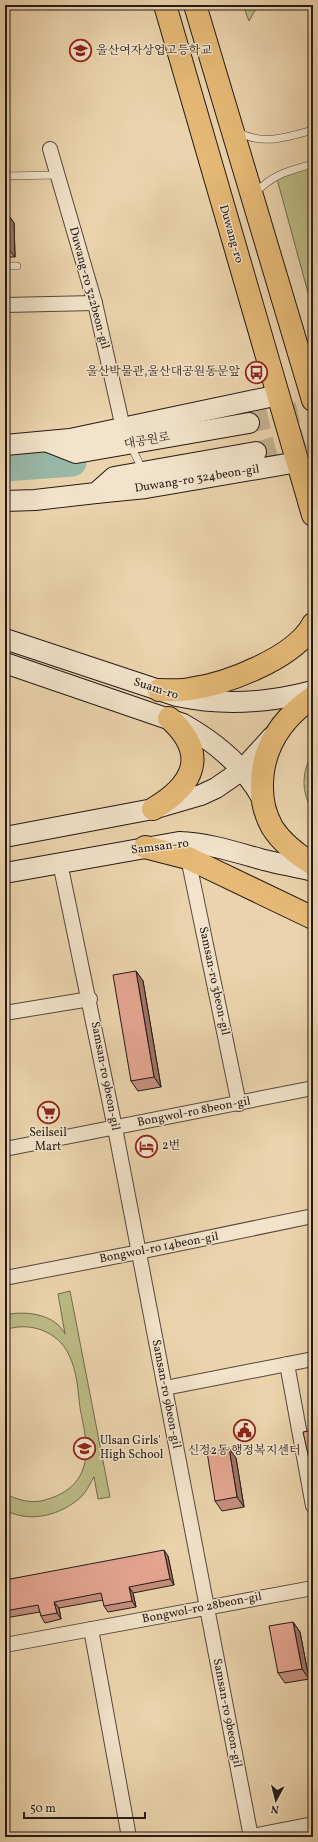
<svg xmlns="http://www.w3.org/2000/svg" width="318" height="1842" font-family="Vollkorn,'Noto Serif KR',serif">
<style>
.grass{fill:url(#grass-dots);stroke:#706a4e}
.forest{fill:url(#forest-firs);stroke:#706a4e}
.park{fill:#bcbb86;stroke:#706a4e}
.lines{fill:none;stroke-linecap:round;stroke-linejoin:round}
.river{stroke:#99b8a7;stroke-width:29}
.secondary-tunnel{stroke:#c3af8f;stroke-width:20;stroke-dasharray:20 10;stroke-linecap:butt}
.lane-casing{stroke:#56483c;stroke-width:8}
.street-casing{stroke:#56483c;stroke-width:16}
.secondary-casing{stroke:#251a16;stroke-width:22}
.primary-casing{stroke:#251a16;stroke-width:24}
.lane{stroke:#f2e3ca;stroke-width:7}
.street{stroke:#f2e3ca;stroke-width:14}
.secondary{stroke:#f2e3ca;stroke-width:20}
.primary{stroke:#e6ba76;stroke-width:22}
.wall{fill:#c58f7e;stroke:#251a16}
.shaded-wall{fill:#a07467;stroke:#251a16}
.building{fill:#e5a693;stroke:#251a16}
.labels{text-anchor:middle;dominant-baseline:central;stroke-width:3;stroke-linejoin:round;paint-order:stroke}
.poi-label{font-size:12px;fill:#251a16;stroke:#f2e3ca;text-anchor:start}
.street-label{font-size:12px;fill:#251a16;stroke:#f2e3ca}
</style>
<defs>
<pattern id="grass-dots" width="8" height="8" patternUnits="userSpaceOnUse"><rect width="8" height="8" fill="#bcbb86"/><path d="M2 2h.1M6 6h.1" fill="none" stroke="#a1a073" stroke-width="1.8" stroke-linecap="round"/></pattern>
<pattern id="forest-firs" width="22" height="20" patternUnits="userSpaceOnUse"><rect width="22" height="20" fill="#bcbb86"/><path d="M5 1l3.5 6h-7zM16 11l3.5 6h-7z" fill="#a1a073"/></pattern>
</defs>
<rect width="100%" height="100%" fill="#ebd4ad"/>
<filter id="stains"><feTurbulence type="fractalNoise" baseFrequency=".005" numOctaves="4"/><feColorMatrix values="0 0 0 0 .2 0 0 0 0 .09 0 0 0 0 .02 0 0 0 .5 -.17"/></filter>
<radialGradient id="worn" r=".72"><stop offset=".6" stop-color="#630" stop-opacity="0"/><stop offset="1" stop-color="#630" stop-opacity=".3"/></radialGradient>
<!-- grass -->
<path class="grass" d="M313 752V812C301 792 301 773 313 752Z"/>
<!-- forest -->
<polygon class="forest" points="243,5 258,5 249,21"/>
<!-- park -->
<g class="park">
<polygon points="313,167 313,311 276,175"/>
<path d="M70 1291 110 1497 98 1499 94 1477C90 1483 87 1491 82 1496 62 1515 30 1524 5 1510V1493C15 1500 33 1504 45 1500 60 1496 74 1488 81 1474 91 1453 84 1430 80 1408 78 1391 77 1371 69 1355 58 1331 29 1321 5 1330V1315C21 1311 44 1313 57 1324 60 1326 63 1331 65 1334L58 1294Z"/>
</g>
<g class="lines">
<!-- river -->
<polyline class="river" points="5,467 72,462"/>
<!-- secondary-tunnel -->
<g class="secondary-tunnel">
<polyline points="249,423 313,409"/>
<polyline points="256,452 313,436"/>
</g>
<defs>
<g id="lane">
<path d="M238 132C263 146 288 137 313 130"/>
<polyline points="5,176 57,175"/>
<path d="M254 194C275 173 286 172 313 164"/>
<polyline points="5,197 6,197"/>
<polyline points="5,266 17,266"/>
<polyline points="131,446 143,471"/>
</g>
<g id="street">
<polyline points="50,149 95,303 123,428"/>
<polyline points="5,305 95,303"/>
<polyline points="188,858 239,1104"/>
<polyline points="60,863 115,1128 251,1837"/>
<polyline points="5,1013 90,999"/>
<polyline points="5,1149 313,1088"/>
<polyline points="5,1278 139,1252 313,1216"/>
<polyline points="287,1364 313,1506"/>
<polyline points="165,1388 313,1359"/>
<polyline points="91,1629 129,1837"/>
<polyline points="5,1645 313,1588"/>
<polyline points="247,1837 313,1824"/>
</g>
<g id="secondary">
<polyline points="48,442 76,453 249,423"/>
<polyline points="5,445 70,439 279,395"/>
<polyline points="96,493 146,488 298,462"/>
<polyline points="5,501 35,500 96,493 114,477 256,452"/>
<path d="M5 639 177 696C223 706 268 703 313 691"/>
<path d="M5 663 183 724C215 742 244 766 262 798"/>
<polyline points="5,837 153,809 201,795 216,788 242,770 272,737"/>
<path d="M5 873 179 842C208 843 235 852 264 860 280 864 297 867 313 871"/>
</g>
<g id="primary">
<polyline points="165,5 313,515"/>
<polyline points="195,5 313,400"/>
<path d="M159 690C169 690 179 691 190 689 226 684 295 658 313 624"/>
<path d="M313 697C281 719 261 749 262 789 262 802 266 816 272 827 282 843 298 855 313 864"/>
<path d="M153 809C194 785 209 754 169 718"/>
<polyline points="145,847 188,858 313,918"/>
</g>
</defs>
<!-- lane casing -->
<use href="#lane" class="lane-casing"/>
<!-- street casing -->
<use href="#street" class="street-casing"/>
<!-- secondary casing -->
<use href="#secondary" class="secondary-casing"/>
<!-- primary casing -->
<use href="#primary" class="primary-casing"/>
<!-- lane -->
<use href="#lane" class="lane"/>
<!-- street -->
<use href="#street" class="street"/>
<!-- secondary -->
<use href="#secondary" class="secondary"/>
<!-- primary -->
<use href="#primary" class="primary"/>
</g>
<!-- wall -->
<g class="wall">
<polygon points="5,213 7,213 14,223 15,257 5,257"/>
<polygon points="136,971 143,981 161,1087 138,1091 131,1081"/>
<polygon points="313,1430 313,1466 309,1459"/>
<polygon points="236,1458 244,1507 222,1511 215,1501"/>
<polygon points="168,1556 174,1585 133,1593 136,1607 108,1612 104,1606 103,1600 59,1608 61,1619 45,1623 41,1616 40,1612 5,1618 5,1580"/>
<polygon points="293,1622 300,1632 309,1679 285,1683 278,1673"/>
</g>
<!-- shaded-wall -->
<g class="shaded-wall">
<polygon points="7,213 14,223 15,257 7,247"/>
<polygon points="136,971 143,981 161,1087 154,1077"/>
<polygon points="229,1448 236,1458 244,1507 237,1497"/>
<polygon points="164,1550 168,1556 174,1585 170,1579"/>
<polygon points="129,1587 133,1593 136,1607 132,1601"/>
<polygon points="54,1602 59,1608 61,1619 57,1613"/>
<polygon points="293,1622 300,1632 309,1679 302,1669"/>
</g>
<!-- building -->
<g class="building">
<rect x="5" y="213" width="2" height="34"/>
<polygon points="136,971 154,1077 131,1081 113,975"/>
<polygon points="313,1430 313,1458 309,1459 303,1432"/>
<polygon points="229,1448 237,1497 215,1501 207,1452"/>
<polygon points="164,1550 170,1579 129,1587 132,1601 104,1606 101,1593 54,1602 57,1613 41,1616 38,1605 5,1611 5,1580"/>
<polygon points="293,1622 302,1669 278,1673 269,1626"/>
</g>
<!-- icons -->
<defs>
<symbol id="school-ring" viewBox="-11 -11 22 22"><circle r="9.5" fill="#f2e3ca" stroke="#8f2418" stroke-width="1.5"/><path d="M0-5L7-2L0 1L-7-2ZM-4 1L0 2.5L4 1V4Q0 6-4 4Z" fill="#8f2418"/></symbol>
<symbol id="bus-ring" viewBox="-11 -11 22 22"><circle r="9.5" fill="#f2e3ca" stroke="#8f2418" stroke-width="1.5"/><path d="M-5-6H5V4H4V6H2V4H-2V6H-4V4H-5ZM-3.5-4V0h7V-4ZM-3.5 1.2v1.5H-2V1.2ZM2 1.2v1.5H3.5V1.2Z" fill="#8f2418"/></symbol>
<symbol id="supermarket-ring" viewBox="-11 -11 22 22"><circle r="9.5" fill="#f2e3ca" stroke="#8f2418" stroke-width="1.5"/><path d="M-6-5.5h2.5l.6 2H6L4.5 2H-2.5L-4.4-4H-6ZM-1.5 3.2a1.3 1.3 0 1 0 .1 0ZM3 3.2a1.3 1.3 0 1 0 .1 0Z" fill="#8f2418"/></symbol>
<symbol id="hotel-ring" viewBox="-11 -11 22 22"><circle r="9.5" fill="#f2e3ca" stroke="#8f2418" stroke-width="1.5"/><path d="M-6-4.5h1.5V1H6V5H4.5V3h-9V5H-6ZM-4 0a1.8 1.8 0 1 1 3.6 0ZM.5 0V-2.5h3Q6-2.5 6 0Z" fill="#8f2418"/></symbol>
<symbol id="civic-ring" viewBox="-11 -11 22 22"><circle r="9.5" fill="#f2e3ca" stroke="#8f2418" stroke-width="1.5"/><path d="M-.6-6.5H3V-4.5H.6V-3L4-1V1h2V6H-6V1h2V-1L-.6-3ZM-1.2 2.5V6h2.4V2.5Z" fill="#8f2418"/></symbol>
</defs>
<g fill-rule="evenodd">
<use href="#school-ring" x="68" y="38" width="25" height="25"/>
<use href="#bus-ring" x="244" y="360" width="25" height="25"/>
<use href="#supermarket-ring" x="36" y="1100" width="25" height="25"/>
<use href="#hotel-ring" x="134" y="1134" width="25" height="25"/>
<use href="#civic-ring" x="232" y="1418" width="25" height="25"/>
<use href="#school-ring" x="72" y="1436" width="25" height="25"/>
</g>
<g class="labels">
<!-- poi labels -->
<g class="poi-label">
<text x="96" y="51">울산여자상업고등학교</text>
<text x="240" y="372" text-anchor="end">울산박물관,울산대공원동문앞</text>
<text x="48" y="1133" text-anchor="middle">Seilseil<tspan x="48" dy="14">Mart</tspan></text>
<text x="162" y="1146">2번</text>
<text x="100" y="1441">Ulsan Girls'<tspan x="100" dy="14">High School</tspan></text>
<text x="244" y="1451" text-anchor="middle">신정2동 행정복지센터</text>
</g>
<!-- street labels -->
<g class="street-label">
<text transform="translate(231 234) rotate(74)">Duwang-ro</text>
<text transform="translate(89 288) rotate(75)">Duwang-ro 322beon-gil</text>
<text transform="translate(147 441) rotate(-10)">대공원로</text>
<text transform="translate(197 479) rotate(-9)">Duwang-ro 324beon-gil</text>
<text transform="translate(156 689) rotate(18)">Suam-ro</text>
<text transform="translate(160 847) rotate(-7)">Samsan-ro</text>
<text transform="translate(214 981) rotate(78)">Samsan-ro 3beon-gil</text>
<text transform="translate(105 1076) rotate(79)">Samsan-ro 9beon-gil</text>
<text transform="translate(194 1112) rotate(-11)">Bongwol-ro 8beon-gil</text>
<text transform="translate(159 1248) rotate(-11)">Bongwol-ro 14beon-gil</text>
<text transform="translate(166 1394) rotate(79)">Samsan-ro 9beon-gil</text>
<text transform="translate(202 1608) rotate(-11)">Bongwol-ro 28beon-gil</text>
<text transform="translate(227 1713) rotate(79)">Samsan-ro 9beon-gil</text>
</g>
</g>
<!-- margin -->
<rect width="318" height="1842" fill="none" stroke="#ebd4ad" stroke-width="20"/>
<rect x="6" y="6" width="306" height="1830" fill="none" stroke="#251a16" stroke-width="2"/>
<rect x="10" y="10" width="298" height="1822" fill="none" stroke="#251a16"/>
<!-- north arrow -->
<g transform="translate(276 1800) rotate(187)" stroke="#f2e3ca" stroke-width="3" paint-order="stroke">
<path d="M0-3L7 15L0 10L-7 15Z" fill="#251a16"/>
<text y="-6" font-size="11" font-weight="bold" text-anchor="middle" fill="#251a16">N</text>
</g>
<!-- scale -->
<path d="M24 1812v6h121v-6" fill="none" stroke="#251a16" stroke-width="2"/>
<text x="30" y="1812" font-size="12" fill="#251a16" stroke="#f2e3ca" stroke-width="3" paint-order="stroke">50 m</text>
<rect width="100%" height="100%" filter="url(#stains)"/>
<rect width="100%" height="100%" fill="url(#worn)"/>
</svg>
